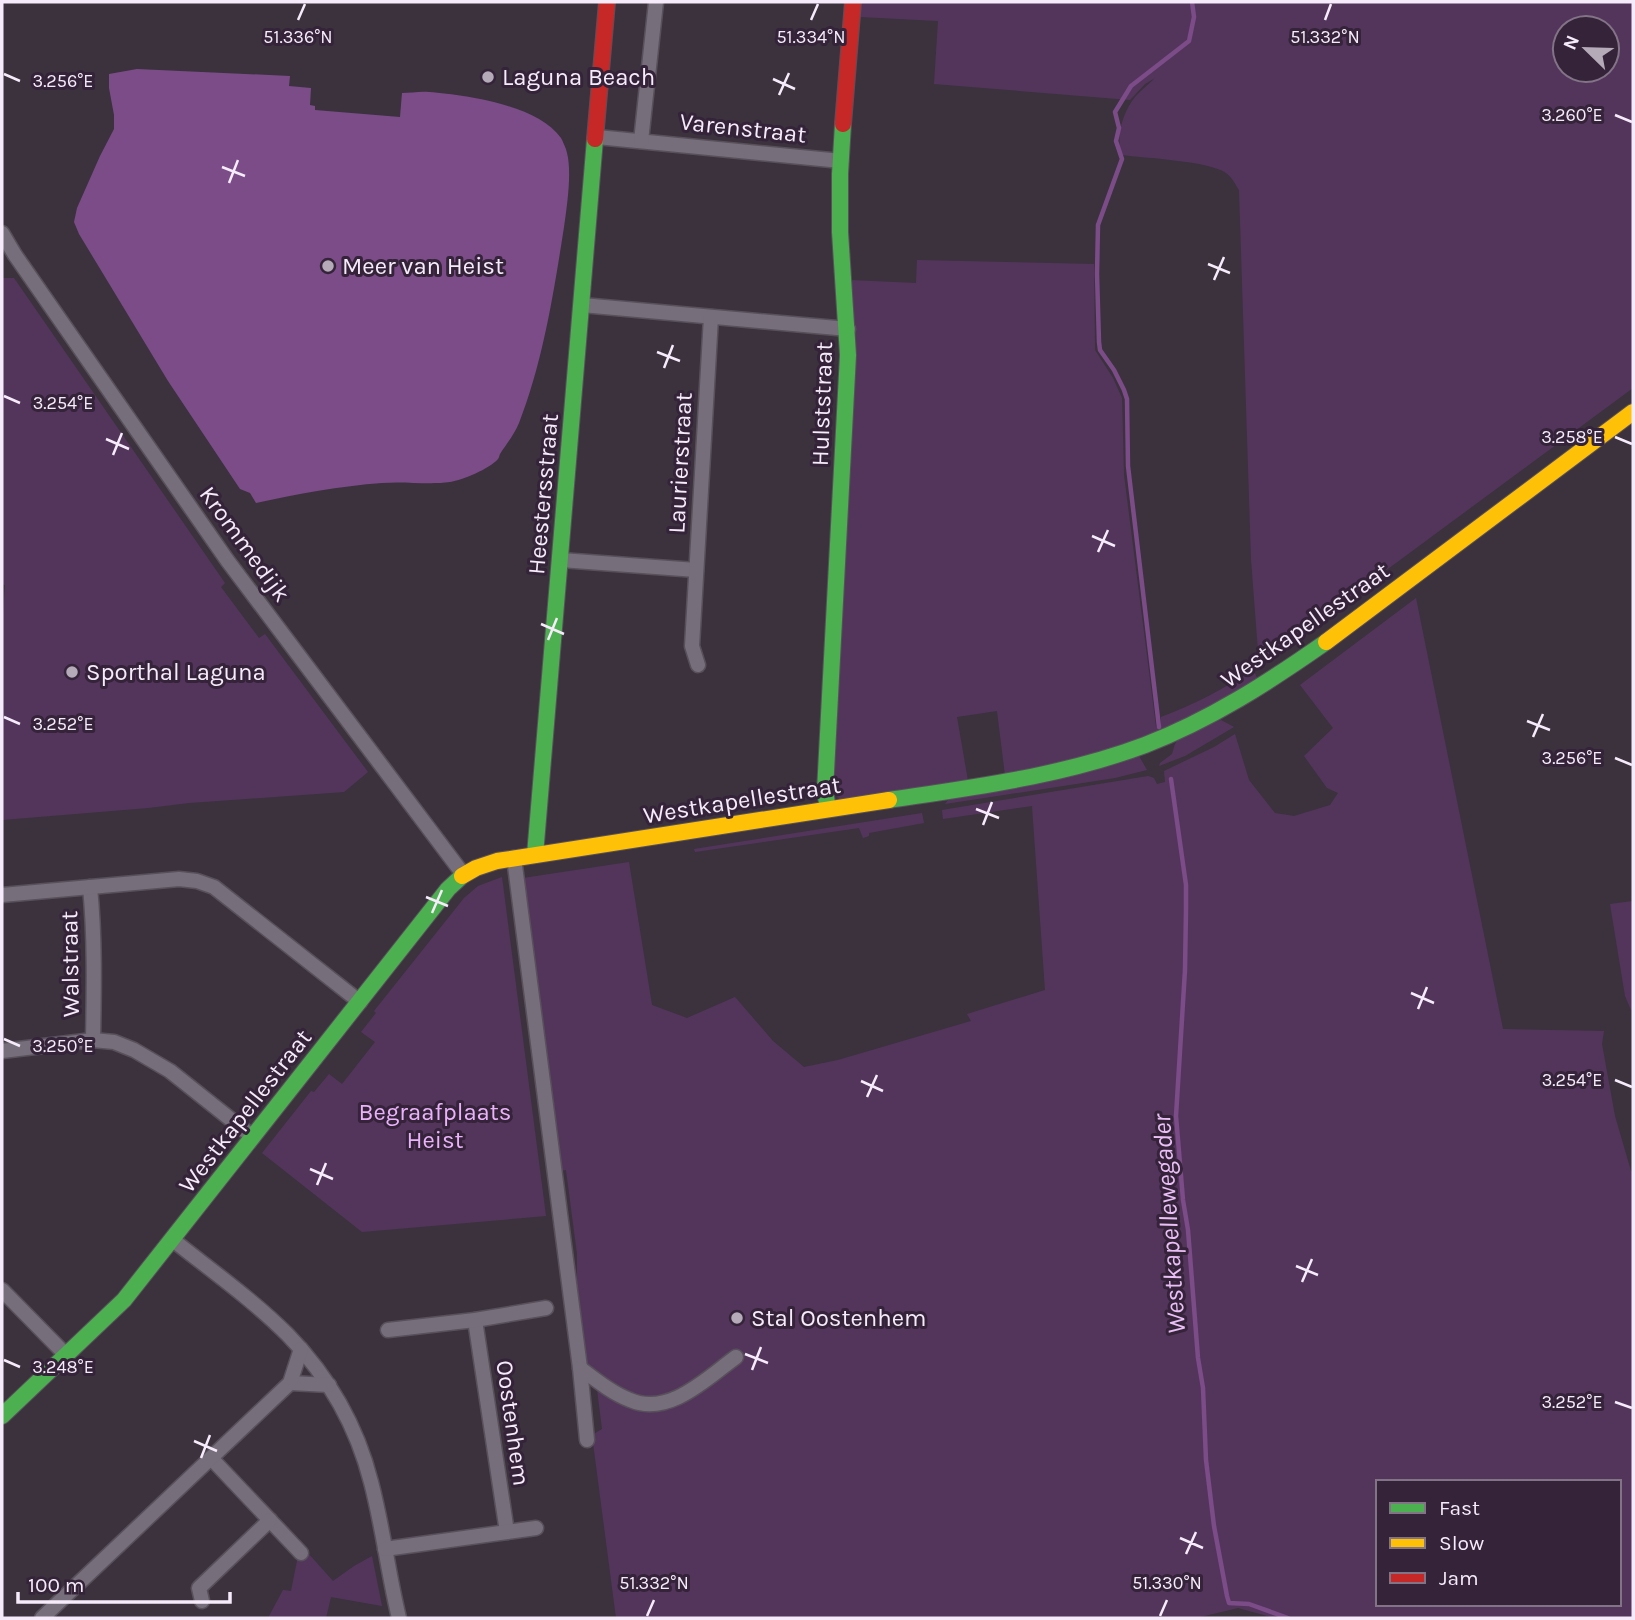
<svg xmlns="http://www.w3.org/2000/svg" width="1635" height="1620" font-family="Karla,sans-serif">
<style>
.green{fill:#53355c;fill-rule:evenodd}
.water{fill:#7b4c88}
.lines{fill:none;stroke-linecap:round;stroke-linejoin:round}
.stream{stroke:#7b4c88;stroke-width:4.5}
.street-casing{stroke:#58505b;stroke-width:17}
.fast-casing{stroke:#58505b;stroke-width:18}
.slow-casing{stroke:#58505b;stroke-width:18}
.jam-casing{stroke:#58505b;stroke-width:18}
.street{stroke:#766e7a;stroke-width:14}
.fast{stroke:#4caf50;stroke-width:16}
.slow{stroke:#ffc107;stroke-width:16}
.jam{stroke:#c62828;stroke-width:16}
.ticks{fill:none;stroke:#f6ebfa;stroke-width:2.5}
.poi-dot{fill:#b5aab8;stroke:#342339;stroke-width:2.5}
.labels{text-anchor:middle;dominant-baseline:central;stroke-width:6;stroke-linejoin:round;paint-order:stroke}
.poi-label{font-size:24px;fill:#f6ebfa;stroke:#342339;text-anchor:start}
.street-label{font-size:24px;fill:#f6ebfa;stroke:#342339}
.park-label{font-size:24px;fill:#eab2fa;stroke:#342339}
.water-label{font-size:26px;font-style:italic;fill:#e9bff5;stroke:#342339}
.ticks-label{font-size:18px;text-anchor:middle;fill:#f6ebfa;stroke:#342339;stroke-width:6;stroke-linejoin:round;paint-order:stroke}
</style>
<rect width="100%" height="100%" fill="#3b323e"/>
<!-- green -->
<g class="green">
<path d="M861 2H1633V388L1259 664 1251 559 1239 190C1235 184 1232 177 1226 173 1210 161 1144 158 1122 155 1115 137 1123 112 1135 97 1141 90 1149 84 1155 78L1145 84 1130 100 934 84 938 21 860 17ZM1565 28H1607V70H1565Z"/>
<path d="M917 260 1094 264 1095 350 1113 378 1122 398 1124 475 1156 727 1161 725V717C1193 705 1225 689 1253 669L1258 680C1221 702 1181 724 1141 739 1097 756 1051 765 1005 775L997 711 957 717 968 781 842 801 835 795 832 790 850 280 916 283Z"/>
<polygon points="2,278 14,278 225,583 221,587 259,638 265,634 368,772 344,792 189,803 148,808 2,820 2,631 5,585 2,584"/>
<path d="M1416 598 1503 1029 1604 1031 1602 1044 1615 1116 1631 1171H1633V1618H1275L1238 1608 1196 1618H616L592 1435 602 1429 597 1389 586 1379 577 1294V1254L566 1170 560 1171 523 878 629 862 652 1005 687 1018 735 997 773 1041 804 1067 838 1060 971 1021 967 1014 1045 990 1032 806 943 819 942 810 1148 776 1154 778 1157 784 1165 782 1164 771 1214 747 1235 734 1249 780 1275 813 1294 816 1330 805 1338 793 1327 788 1304 756 1333 728 1300 685ZM1378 1482H1619V1604H1378Z"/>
<polygon points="1221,720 1234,727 1185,756 1159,766 1160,763 1172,754 1175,744 1179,738"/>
<polygon points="1139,756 1147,770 1115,778 945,804 949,799"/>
<polygon points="922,813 924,823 869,833 869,836 863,838 859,828 695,852 694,849"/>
<polygon points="502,877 546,1216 362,1232 262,1153 311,1091 314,1092 329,1074 342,1084 375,1042 361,1032 376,1013 374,1011 464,898 478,886"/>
<polygon points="1633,901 1633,1010 1631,1010 1625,996 1610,904"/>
<polygon points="307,1552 333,1581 354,1566 372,1556 382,1606 331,1597 326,1618 268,1618 283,1590 291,1591 298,1556"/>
</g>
<!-- water -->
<path class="water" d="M137 69 290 76 289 86 311 88 310 105 315 106V110L400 117 402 93C411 93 420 91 429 92 466 95 538 105 561 138 563 142 566 148 567 153 572 172 567 206 564 227 554 291 543 362 519 423 514 435 507 443 500 454 499 456 499 458 498 459 489 469 463 480 450 482 428 485 405 481 382 483 340 486 297 494 256 503L250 493 240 489 168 381 79 234 74 222 77 208 100 156 114 129V115L109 88V74Z"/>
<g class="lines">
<!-- stream -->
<g class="stream">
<polyline points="1159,727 1128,466 1127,399 1124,390 1114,370 1100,350 1099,342 1097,274 1098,225 1122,159 1116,141 1119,128 1115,112 1131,86 1189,41 1194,17 1192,2"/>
<polyline points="1171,779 1186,885 1186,909 1185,970 1176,1116 1183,1200 1188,1230 1198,1358 1203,1388 1206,1460 1214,1526 1227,1596 1229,1603 1249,1604 1288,1618"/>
</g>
<defs>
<g id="street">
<polyline points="597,137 841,161"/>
<polyline points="641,141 656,2"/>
<polyline points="2,233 15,255 227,560 463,874"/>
<polyline points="582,305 848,329"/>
<polyline points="561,560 696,570"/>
<polyline points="698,665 692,646 711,317"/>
<polyline points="514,858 580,1368 587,1440"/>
<path d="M90 887C95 938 94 989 93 1040"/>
<polyline points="2,895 179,879 197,881 214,887 360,1002"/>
<polyline points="2,1051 93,1040 114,1042 134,1050 170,1071 253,1137"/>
<path d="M173 1240C212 1271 253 1300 288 1335 328 1376 357 1427 371 1482 383 1527 388 1573 399 1618"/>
<polyline points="2,1290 66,1355"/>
<polyline points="475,1320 507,1532"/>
<polyline points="388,1330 475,1320 546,1308"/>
<path d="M580 1368C596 1380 612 1393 630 1400 669 1417 707 1378 736 1357"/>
<polyline points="290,1383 329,1385"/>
<polyline points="211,1458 301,1553"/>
<polyline points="385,1549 536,1528"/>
<polyline points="202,1601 199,1588 270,1520"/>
<polyline points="42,1618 290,1383 301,1349"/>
</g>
<g id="fast">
<path d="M889 800C975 787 1063 776 1145 745 1210 720 1269 682 1326 642"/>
<polyline points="828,809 825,791 848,355 840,232 840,174 843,124"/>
<polyline points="535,855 595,139"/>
<polyline points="2,1416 124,1300 448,889 462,876"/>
</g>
<g id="slow">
<polyline points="1326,642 1633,412"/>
<polyline points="462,876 476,868 497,861 889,800"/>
</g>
<g id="jam">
<polyline points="843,124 853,2"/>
<polyline points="595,139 607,2"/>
</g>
</defs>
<!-- street casing -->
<use href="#street" class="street-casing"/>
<!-- fast casing -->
<use href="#fast" class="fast-casing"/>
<!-- slow casing -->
<use href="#slow" class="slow-casing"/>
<!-- jam casing -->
<use href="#jam" class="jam-casing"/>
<!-- street -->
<use href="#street" class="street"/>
<!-- fast -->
<use href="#fast" class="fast"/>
<!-- slow -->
<use href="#slow" class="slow"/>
<!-- jam -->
<use href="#jam" class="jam"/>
</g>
<!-- ticks -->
<path class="ticks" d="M298 20 305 4M811 20 818 4M1325 20 1331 4M4 74 20 81M773 79 795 89M779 95 789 73M1615 115 1632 122M222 167 245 176M229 183 238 160M1208 264 1230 273M1214 280 1224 257M657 352 680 361M664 368 673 345M4 396 20 403M1615 437 1632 444M106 439 129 449M113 455 122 433M1092 536 1115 546M1098 552 1108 530M541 624 564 634M548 640 557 618M4 717 20 724M1527 721 1550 730M1533 737 1543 714M1615 758 1632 765M976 809 999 818M983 825 992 802M426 897 448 906M432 913 442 890M1411 993 1434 1003M1418 1009 1427 987M4 1039 20 1046M1615 1080 1632 1087M861 1081 883 1091M867 1097 877 1075M310 1169 333 1179M317 1185 326 1163M1296 1266 1318 1275M1302 1282 1312 1259M745 1354 768 1363M4 1360 20 1367M752 1370 761 1347M1615 1402 1632 1408M194 1441 217 1451M201 1458 210 1435M1180 1538 1203 1548M1186 1554 1196 1532M647 1616 654 1600M1160 1616 1167 1600"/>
<!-- markers -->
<g class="poi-dot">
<circle cx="488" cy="77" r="7"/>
<circle cx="328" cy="266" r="7"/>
<circle cx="72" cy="672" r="7"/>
<circle cx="737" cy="1318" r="7"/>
</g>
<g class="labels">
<!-- poi labels -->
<g class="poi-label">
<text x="502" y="77">Laguna Beach</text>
<text x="342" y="266">Meer van Heist</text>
<text x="86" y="672">Sporthal Laguna</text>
<text x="751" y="1318">Stal Oostenhem</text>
</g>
<!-- street labels -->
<g class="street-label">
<text transform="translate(743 128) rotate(6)">Varenstraat</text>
<text transform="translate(822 404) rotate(-88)">Hulststraat</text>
<text transform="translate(680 463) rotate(-87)">Laurierstraat</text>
<text transform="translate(543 494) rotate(-85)">Heestersstraat</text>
<text transform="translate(245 544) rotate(54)">Krommedijk</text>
<text transform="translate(1305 625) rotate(-35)">Westkapellestraat</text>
<text transform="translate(742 800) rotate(-9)">Westkapellestraat</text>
<text transform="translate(70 964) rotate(-91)">Walstraat</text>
<text transform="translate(245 1111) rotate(-52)">Westkapellestraat</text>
<text transform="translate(513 1423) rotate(82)">Oostenhem</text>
</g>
<!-- park labels -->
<g class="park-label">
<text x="435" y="1112">Begraafplaats<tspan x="435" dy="28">Heist</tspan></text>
</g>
<!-- water labels -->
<g class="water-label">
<text transform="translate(1169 1224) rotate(-94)">Westkapellewegader</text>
</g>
</g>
<g class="ticks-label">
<text x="811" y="43">51.334°N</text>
<text x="1325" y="43">51.332°N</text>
<text x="298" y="43">51.336°N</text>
<text x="63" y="87">3.256°E</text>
<text x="1572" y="121">3.260°E</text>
<text x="63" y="409">3.254°E</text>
<text x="1572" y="443">3.258°E</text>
<text x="63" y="730">3.252°E</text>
<text x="1572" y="764">3.256°E</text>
<text x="63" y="1052">3.250°E</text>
<text x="1572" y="1086">3.254°E</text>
<text x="63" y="1373">3.248°E</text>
<text x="1572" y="1408">3.252°E</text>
<text x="654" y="1589">51.332°N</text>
<text x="1167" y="1589">51.330°N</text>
</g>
<!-- border -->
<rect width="1635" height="1620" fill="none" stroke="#f6ebfa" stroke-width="7"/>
<!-- legend -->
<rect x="1376" y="1480" width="245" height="126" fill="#342339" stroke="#827386" stroke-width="2"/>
<rect x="1390" y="1503" width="35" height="10" fill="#4caf50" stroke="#827386" stroke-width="2"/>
<text x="1439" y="1515" font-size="21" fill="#f6ebfa">Fast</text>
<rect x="1390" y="1538" width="35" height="10" fill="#ffc107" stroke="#827386" stroke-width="2"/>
<text x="1439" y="1550" font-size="21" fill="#f6ebfa">Slow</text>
<rect x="1390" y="1573" width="35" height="10" fill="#c62828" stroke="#827386" stroke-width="2"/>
<text x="1439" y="1585" font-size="21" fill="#f6ebfa">Jam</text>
<!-- north arrow -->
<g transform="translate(1586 49) rotate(293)"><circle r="33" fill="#342339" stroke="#827386" stroke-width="2"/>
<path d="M0-5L12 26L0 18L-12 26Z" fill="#b5aab8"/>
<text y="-10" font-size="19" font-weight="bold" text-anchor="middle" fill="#f6ebfa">N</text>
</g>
<!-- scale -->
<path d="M18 1592v10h212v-10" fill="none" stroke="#f6ebfa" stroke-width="3.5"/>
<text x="28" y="1592" font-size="21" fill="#f6ebfa" stroke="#342339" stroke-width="5" paint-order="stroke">100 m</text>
</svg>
